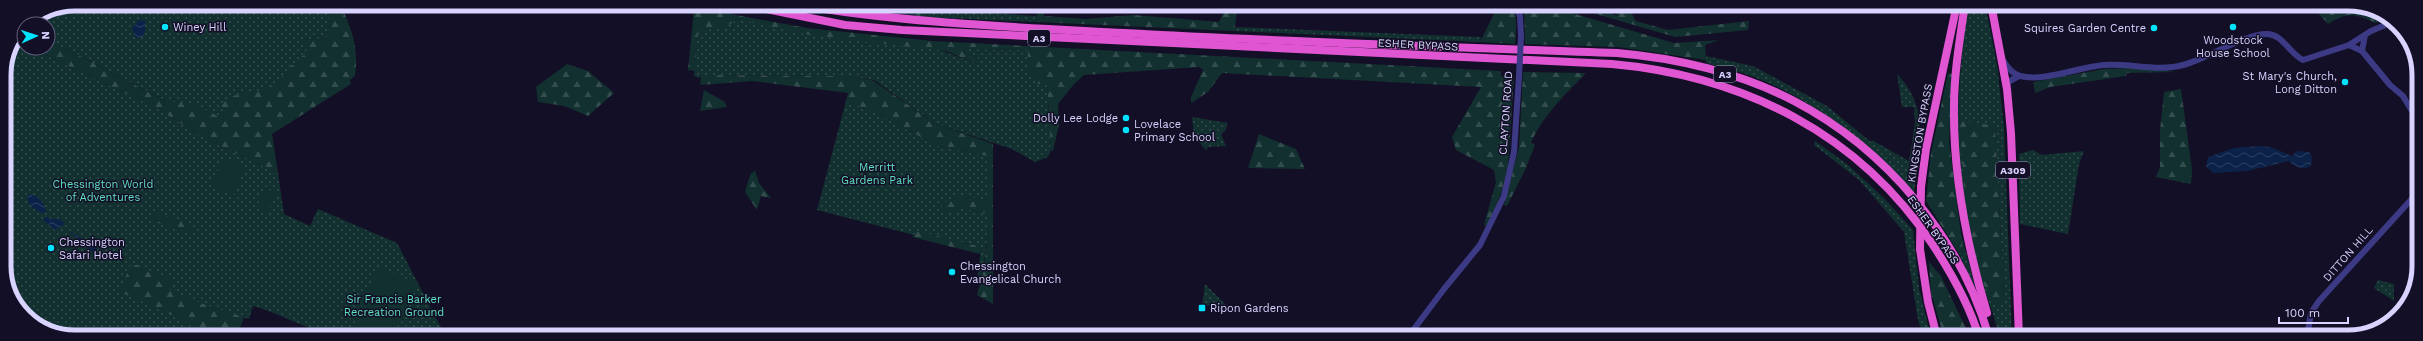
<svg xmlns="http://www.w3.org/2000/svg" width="2423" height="341" font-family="'Work Sans',sans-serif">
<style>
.grass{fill:url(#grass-dots);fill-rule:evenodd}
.forest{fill:url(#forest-firs)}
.cemetery{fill:url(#cemetery-stones)}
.garden{fill:#12302f}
.water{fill:url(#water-waves)}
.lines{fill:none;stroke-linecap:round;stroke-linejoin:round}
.tertiary{stroke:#3d3a85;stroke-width:6}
.trunk{stroke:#e055d1;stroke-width:8}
.tertiary-bridge{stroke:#3d3a85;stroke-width:6}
.trunk-bridge{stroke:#e055d1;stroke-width:8}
.poi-dot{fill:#00e5ff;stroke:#130f26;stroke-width:1.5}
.labels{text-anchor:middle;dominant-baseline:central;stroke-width:3;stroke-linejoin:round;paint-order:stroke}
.shield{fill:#130f26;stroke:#9e99be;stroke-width:1}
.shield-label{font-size:10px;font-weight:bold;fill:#d9d4ff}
.poi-label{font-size:11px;fill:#d9d4ff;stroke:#130f26;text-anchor:start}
.street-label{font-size:11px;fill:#d9d4ff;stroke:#130f26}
.park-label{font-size:11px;fill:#5fe0c0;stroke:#130f26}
.rim{fill:none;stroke:#d9d4ff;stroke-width:5}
</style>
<defs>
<pattern id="grass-dots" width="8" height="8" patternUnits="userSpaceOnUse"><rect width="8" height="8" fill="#12302f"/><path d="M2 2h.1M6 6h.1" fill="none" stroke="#344d4e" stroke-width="1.8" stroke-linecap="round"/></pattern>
<pattern id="forest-firs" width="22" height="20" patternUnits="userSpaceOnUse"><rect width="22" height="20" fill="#12302f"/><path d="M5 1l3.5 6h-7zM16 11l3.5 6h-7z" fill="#344d4e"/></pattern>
<pattern id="cemetery-stones" width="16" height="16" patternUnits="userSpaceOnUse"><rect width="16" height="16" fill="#12302f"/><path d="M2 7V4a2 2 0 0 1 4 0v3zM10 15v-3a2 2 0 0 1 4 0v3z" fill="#344d4e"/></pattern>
<pattern id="water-waves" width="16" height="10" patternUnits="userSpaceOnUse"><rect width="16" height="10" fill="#0c2248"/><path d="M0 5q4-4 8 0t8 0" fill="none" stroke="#2f4163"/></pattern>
</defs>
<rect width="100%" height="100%" fill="#130f26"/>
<!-- grass -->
<g class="grass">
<polygon points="75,4 333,4 326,38 305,40 350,80 247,144 71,51 48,42 48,24 26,24 48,9"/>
<path d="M1968 4H1985L1997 65 2004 127 2012 337H1999C1995 315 1985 294 1979 273 1974 258 1972 241 1968 225 1952 149 1958 81 1968 4ZM1995 126 2004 297 1979 272 1964 181Z"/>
<polygon points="929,9 1037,16 1036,22 927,17"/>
<path d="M737 19 940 50 975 63 978 58 965 53 963 49 1028 50C1027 71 1029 72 1047 83L1051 150 1048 157 1035 162 1012 149 936 124 874 80 842 76 701 75 699 78 694 76 698 30 727 27Z"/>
<polygon points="1234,27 1481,37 1480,42 1234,31"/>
<path d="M14 40 24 45V48H31L153 106 206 139 278 173 284 214 310 226 318 209 397 243 446 337 364 336 349 330 346 336C316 336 283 314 253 306L249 319 208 306 198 336H66L28 319 6 284 4 75 9 47Z"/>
<path d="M1706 56 1753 66 1827 106 1871 142 1872 140 1909 161 1915 123 1914 107H1902L1897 74C1931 108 1919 150 1914 193 1870 148 1823 106 1764 81 1746 73 1725 68 1706 63Z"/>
<polygon points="846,101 877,113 935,145 987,156 987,200 956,196 960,207 987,214 990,220 982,277 978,277 981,247 918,232 914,235 817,210"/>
<polygon points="1192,117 1228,123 1225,131 1221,134 1226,146 1208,147 1206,150 1194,136"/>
<polygon points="1815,141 1847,164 1885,199 1913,230 1919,288 1931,337 1923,337 1918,320 1904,232 1859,180 1814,145"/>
<polygon points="2033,150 2042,155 2084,151 2079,164 2068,234 2020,224 2019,154"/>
<polygon points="1959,226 1975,287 1958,252 1963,251"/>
<polygon points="2378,280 2394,284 2394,301 2374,288"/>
<polygon points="1205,284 1226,305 1202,306"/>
</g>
<!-- forest -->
<g class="forest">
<path d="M75 4H101C80 22 52 11 28 23L48 9Z"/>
<path d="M333 4H340C352 28 359 49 355 76L350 80 351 84 272 134 278 173 206 139 153 106 31 48H48V42L71 51 165 101 195 104 219 117 225 116 221 106C234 88 251 97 268 88 285 79 291 60 310 52L305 49V40L326 38Z"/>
<polygon points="682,4 700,4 736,15 807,28 933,41 1501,71 1501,76 1514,77 1508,164 1502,191 1487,227 1484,225 1496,182 1494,170 1456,150 1452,137 1481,87 1222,73 1208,92 1191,103 1191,97 1203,70 1199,67 1084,75 1074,84 1058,104 1059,125 1053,151 1051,150 1047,84 1037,84 1027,67 1028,50 963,49 965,53 978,58 975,63 946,51 814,36 737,19 727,27 698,31 695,71 688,70 694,9"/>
<polygon points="822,4 889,4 929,9 927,17"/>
<polygon points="1038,4 1045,4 1044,16 1086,19 1134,15 1219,22 1227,5 1237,4 1238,6 1234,31 1036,22"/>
<path d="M1499 4H1512C1518 17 1516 31 1515 44L1480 42Z"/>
<polygon points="1524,4 1541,4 1674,43 1719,40 1705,45 1706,60 1618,47 1525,44"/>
<polygon points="1562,4 1587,4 1618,16 1612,4 1626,4 1636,21 1668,30 1749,21 1748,30 1675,37"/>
<polygon points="567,64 588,71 614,93 588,116 564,106 538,102 536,87"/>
<polygon points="2128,68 2177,72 2127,73 2126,76 2050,87 2035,93 2033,82 2104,69"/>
<path d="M1523 72 1586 73C1565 95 1544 114 1531 142L1535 145 1526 168 1507 206 1504 205 1519 147Z"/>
<polygon points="1948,73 1952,74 1949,141 1963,251 1958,252 1926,201 1931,153"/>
<polygon points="701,75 842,76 872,80 936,124 993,144 993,304 977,295 983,273 990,220 987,214 960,207 953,214 942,210 942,204 956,196 987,200 987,156 935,145 877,113 846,101 848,93 753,81 700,85"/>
<polygon points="2181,89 2192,169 2191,184 2156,177 2160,167 2160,130 2164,92"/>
<polygon points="704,90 725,102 727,107 700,111"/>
<path d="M1960 120 1995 126 2004 298 1997 309C1963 259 1964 179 1960 120Z"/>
<polygon points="1259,134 1296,149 1305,169 1248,168"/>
<polygon points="755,170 759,183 771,198 761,196 757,210 745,192 750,175"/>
<polygon points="153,212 194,225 190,233 149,220"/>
<polygon points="918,231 981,247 980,254 912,237"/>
<polygon points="1929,262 1941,276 1970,337 1944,337 1931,293"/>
<polygon points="137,265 172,280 168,289 208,306 244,317 239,331 257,336 198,336 199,332 179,318 118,291 120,283 123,284 130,266"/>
</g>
<!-- cemetery -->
<path class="cemetery" d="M2311 5C2335 5 2366 0 2379 22L2376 23C2354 14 2349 11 2328 24Z"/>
<!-- garden -->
<g class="garden">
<polygon points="224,157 246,167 233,196 211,186"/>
<polygon points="265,188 276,193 267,213 256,208"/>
<polygon points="6,241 18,244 10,264 6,264"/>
<polygon points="378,267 416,283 393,337 371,336 352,329"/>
<polygon points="400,324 433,337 396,337"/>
</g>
<!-- water -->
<g class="water">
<polygon points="139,20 145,21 145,30 143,37 136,38 132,28"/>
<path d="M2260 146 2270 147 2292 156 2297 151 2309 152 2312 157 2311 166C2302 170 2296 168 2289 161L2247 171 2214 173 2206 167 2208 157 2234 148Z"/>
<path d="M30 194C37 195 46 204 46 212L41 213 30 205 27 198Z"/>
<polygon points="46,216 51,219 60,219 65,224 55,230 43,220"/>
<polygon points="68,230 97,248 96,251 94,253"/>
</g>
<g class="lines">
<!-- tertiary -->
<g class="tertiary">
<polyline points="1515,4 1520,16 1521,37"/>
<polyline points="2349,45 2371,31 2395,21"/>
<polyline points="2362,51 2365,35"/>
<path d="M2003 60C2007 67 2012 74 2020 76 2044 82 2079 67 2104 65 2130 63 2158 72 2183 65 2207 59 2246 33 2268 34 2283 35 2290 54 2303 60L2349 45 2362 51 2390 85 2403 96 2418 121"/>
<polyline points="2007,88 2008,82 2019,76"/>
<polyline points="1408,337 1444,289 1480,245 1504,196 1514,152 1519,76"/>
<polyline points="2307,337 2311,313 2319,301 2418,192"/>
</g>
<!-- trunk -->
<g class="trunk">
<path d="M741 4 845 25 902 30 1612 64C1743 76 1859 133 1933 245 1952 274 1969 304 1979 337"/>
<path d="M793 4C902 23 1013 27 1124 33 1288 42 1453 47 1617 53 1677 58 1741 73 1794 101 1886 149 1960 237 1989 337"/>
<path d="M1965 4C1960 38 1954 73 1954 107 1953 177 1967 246 1987 313"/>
<polyline points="1991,4 2007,89 2011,133 2019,337"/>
<polyline points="1921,187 1926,149 1957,4"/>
<polyline points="1920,249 1928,302 1937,337"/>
</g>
<!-- tertiary-bridge -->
<polyline class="tertiary-bridge" points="1519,76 1521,37"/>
<!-- trunk-bridge -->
<polyline class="trunk-bridge" points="1920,249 1921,187"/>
</g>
<!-- markers -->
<g class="poi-dot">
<circle cx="165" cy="27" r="4"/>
<circle cx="2233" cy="27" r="4"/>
<circle cx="2154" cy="28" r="4"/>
<circle cx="2345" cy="82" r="4"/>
<circle cx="1126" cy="118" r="4"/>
<circle cx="1126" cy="130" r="4"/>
<circle cx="51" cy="248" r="4"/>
<circle cx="952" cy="272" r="4"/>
<rect x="1198" y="304" width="8" height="8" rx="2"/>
</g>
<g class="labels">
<!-- shield labels -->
<g class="shield">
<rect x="1028" y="30" width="22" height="16" rx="3"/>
<rect x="1714" y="66" width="22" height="16" rx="3"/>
<rect x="1996" y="162" width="34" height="16" rx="3"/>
</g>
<g class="shield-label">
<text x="1039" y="38">A3</text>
<text x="1725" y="74">A3</text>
<text x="2013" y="170">A309</text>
</g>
<!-- poi labels -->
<g class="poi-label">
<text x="173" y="27">Winey Hill</text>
<text x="2146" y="28" text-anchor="end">Squires Garden Centre</text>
<text x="2233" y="40" text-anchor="middle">Woodstock<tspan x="2233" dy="13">House School</tspan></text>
<text x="2337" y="76" text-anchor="end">St Mary's Church,<tspan x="2337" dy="13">Long Ditton</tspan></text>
<text x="1118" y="118" text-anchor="end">Dolly Lee Lodge</text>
<text x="1134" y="124">Lovelace<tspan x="1134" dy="13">Primary School</tspan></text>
<text x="59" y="242">Chessington<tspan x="59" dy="13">Safari Hotel</tspan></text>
<text x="960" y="266">Chessington<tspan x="960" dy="13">Evangelical Church</tspan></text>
<text x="1210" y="308">Ripon Gardens</text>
</g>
<!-- street labels -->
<g class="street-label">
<text transform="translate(1418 45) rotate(3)">ESHER BYPASS</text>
<text transform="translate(1506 113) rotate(-86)">CLAYTON ROAD</text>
<text transform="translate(1920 133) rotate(-80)">KINGSTON BYPASS</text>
<text transform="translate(1933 230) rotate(55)">ESHER BYPASS</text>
<text transform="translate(2348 254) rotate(-49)">DITTON HILL</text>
</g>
<!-- park labels -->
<g class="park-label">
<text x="877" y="167">Merritt<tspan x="877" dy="13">Gardens Park</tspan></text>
<text x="103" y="184">Chessington World<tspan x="103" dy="13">of Adventures</tspan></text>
<text x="394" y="299">Sir Francis Barker<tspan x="394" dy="13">Recreation Ground</tspan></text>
</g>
</g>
<!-- crop -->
<path d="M0 0H2423V341H0ZM75 11H2348A64 64 0 0 1 2412 75V266A64 64 0 0 1 2348 330H75A64 64 0 0 1 11 266V75A64 64 0 0 1 75 11Z" fill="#130f26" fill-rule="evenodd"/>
<path class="rim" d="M75 11H2348A64 64 0 0 1 2412 75V266A64 64 0 0 1 2348 330H75A64 64 0 0 1 11 266V75A64 64 0 0 1 75 11Z"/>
<!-- north arrow -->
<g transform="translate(36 36) rotate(87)"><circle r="19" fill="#130f26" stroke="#625e7d"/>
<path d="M0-3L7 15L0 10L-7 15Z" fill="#00e5ff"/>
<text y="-6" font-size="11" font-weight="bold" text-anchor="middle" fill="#d9d4ff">N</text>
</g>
<!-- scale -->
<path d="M2279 317v6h69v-6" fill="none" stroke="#d9d4ff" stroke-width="2"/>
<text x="2285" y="317" font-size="12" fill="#d9d4ff" stroke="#130f26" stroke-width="3" paint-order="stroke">100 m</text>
</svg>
